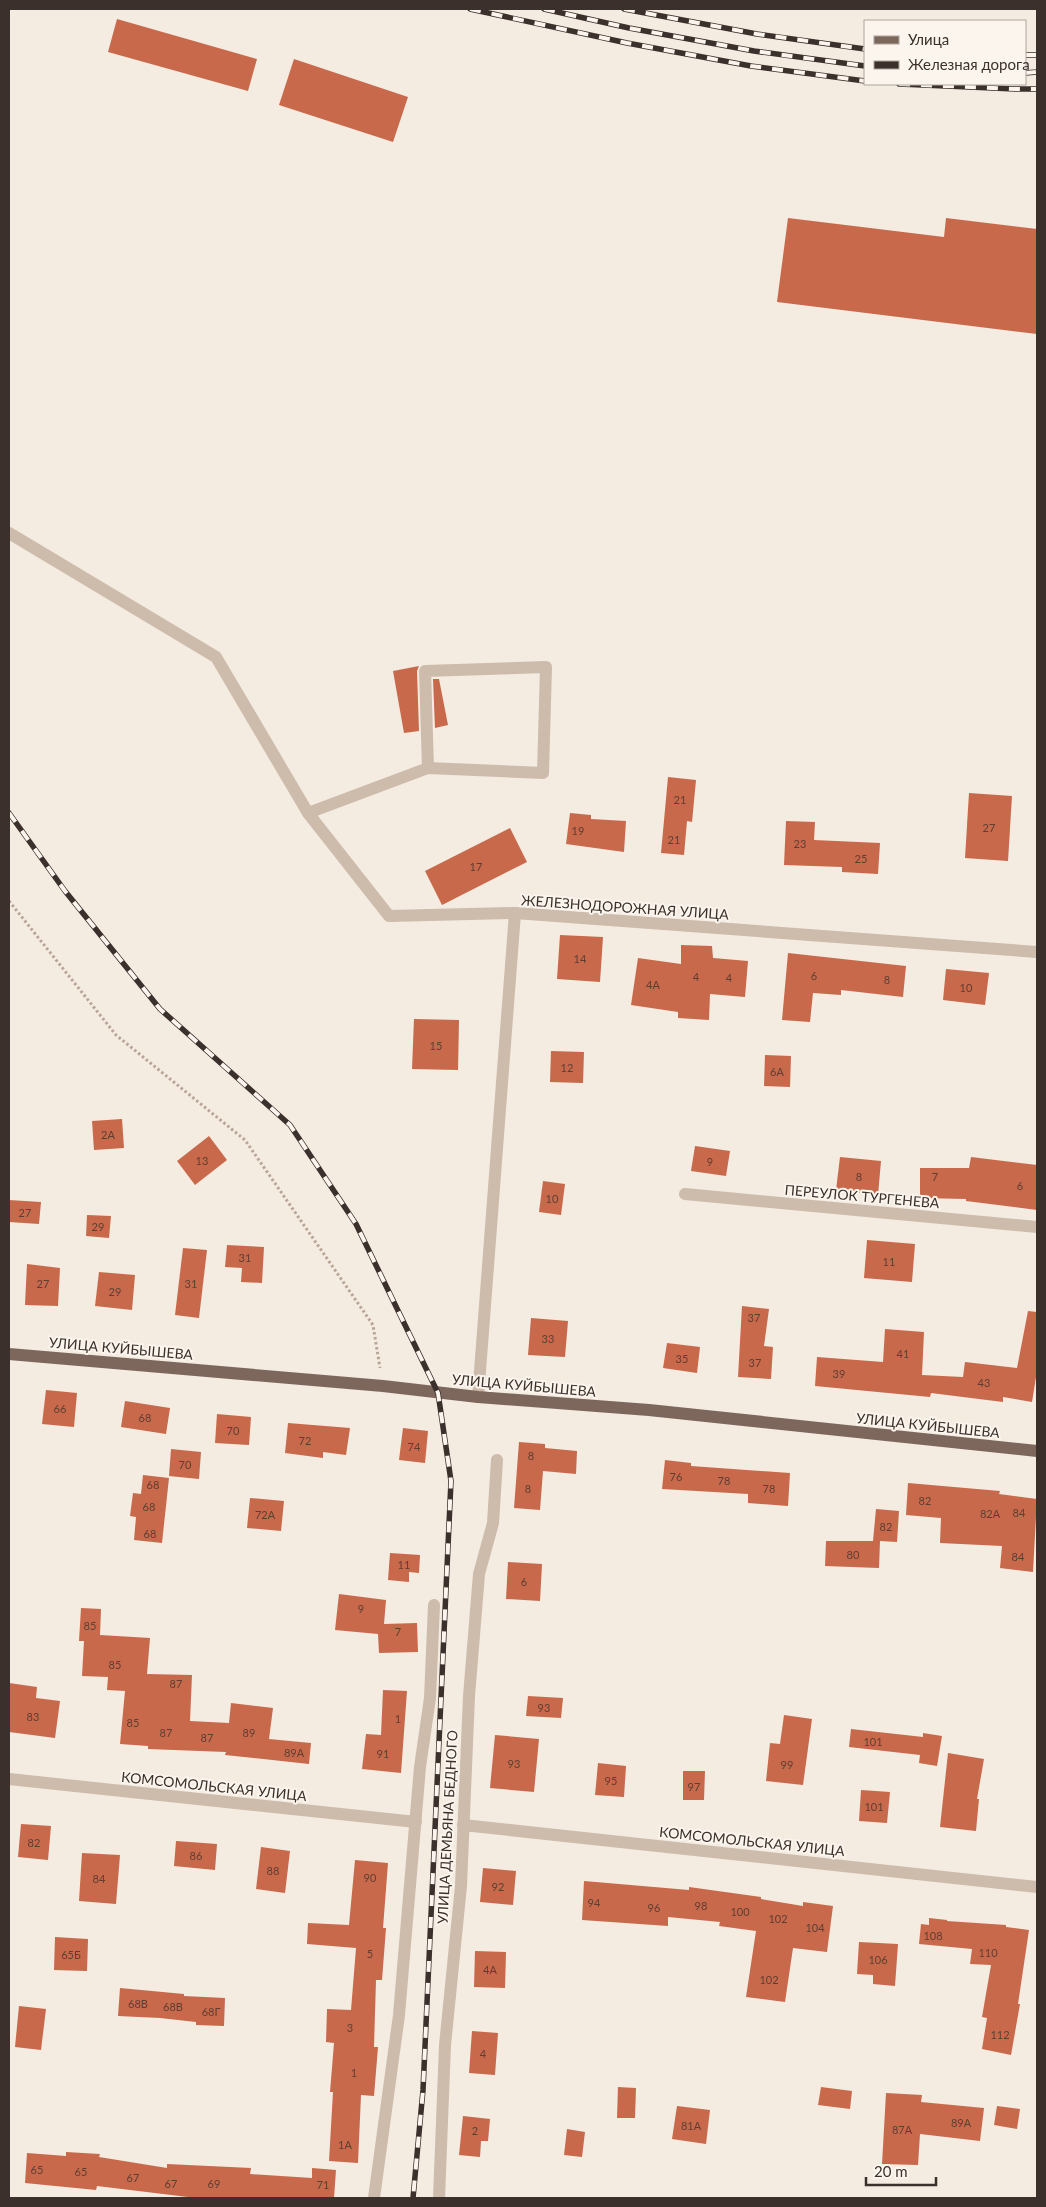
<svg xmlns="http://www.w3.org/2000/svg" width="1046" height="2207" font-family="Lato,sans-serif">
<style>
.building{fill:#c8694b}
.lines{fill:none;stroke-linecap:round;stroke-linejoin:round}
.path{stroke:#b9a596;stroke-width:3;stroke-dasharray:2.5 2.5;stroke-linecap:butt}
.street{stroke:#cdbbac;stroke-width:12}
.primary{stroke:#7d675c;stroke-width:12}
.rail-casing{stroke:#3b302b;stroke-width:5.5}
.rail{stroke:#fbf5ee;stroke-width:4;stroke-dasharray:11;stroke-linecap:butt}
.labels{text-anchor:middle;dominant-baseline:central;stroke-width:4;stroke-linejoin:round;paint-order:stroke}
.number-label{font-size:11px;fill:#5e3e33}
.street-label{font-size:14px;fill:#3b302b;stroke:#fbf5ee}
</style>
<rect width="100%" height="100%" fill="#f4ebe1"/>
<!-- building -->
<g class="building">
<polygon points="117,19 257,59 248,91 108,52"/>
<polygon points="294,59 408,97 393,142 279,105"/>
<polygon points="788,218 944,237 946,218 1037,229 1037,334 777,302"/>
<polygon points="419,666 417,671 419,731 404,733 393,671"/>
<polygon points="433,679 439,679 448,725 435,728"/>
<polygon points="668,777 696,780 692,822 687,821 684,855 661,853"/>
<polygon points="969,793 1012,796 1008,861 965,858"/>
<polygon points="570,813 591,815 591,819 626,821 624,852 566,844"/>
<polygon points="786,821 815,822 814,840 880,843 878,874 842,872 842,867 784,865"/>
<polygon points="510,828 527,862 442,905 425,871"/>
<polygon points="560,935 603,937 600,982 557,979"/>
<polygon points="681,945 712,946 713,958 748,961 745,997 710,994 709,1020 678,1018 678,1012 631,1005 638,958 681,964"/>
<polygon points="788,953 906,966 903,997 841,990 841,995 813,993 810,1022 782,1020"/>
<polygon points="946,969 989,973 985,1005 943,1000"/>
<polygon points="414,1019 459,1020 458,1070 412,1069"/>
<polygon points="551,1051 584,1052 583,1083 550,1082"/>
<polygon points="765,1055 791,1056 790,1087 764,1086"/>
<polygon points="122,1119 124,1148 94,1150 92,1121"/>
<polygon points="209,1136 227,1160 195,1185 177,1161"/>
<polygon points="695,1146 730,1151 726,1176 691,1171"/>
<polygon points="840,1157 881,1161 878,1195 836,1190"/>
<polygon points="971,1157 1037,1165 1037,1210 966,1201 966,1199 920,1198 920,1168 969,1168"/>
<polygon points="543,1181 565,1184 561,1215 539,1212"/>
<polygon points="9,1200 41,1202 39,1224 9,1222"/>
<polygon points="87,1215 111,1216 109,1238 86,1236"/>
<polygon points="867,1240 915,1244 912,1282 864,1278"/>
<polygon points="227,1245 264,1247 262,1283 241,1282 242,1268 225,1267"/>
<polygon points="183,1248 207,1250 199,1318 175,1315"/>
<polygon points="27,1264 60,1268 58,1306 25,1305"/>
<polygon points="99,1272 135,1275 132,1310 95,1306"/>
<polygon points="742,1306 769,1309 764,1346 773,1347 771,1379 738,1377"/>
<polygon points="1028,1311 1037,1312 1037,1371 1032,1402 1003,1397 1003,1402 931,1393 930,1397 815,1386 817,1357 883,1362 885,1329 924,1332 922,1375 963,1377 965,1362 1017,1368"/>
<polygon points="531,1318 568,1321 565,1357 528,1355"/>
<polygon points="667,1343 700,1347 697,1373 663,1368"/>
<polygon points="46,1390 77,1393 74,1427 42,1424"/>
<polygon points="125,1401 170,1408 166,1434 121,1427"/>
<polygon points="217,1414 251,1417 249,1445 215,1443"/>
<polygon points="288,1423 350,1428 346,1455 323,1452 323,1458 285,1453"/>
<polygon points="403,1428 428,1431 425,1463 399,1460"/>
<polygon points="519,1442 545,1444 545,1448 577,1451 576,1474 543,1471 540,1510 514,1508"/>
<polygon points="171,1449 201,1452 199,1479 169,1476"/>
<polygon points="665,1460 691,1463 691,1466 790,1473 788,1506 748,1503 748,1494 662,1489"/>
<polygon points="143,1475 169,1478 162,1543 134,1540 136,1517 130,1516 133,1493 141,1494"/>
<polygon points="908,1483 1000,1491 999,1494 1037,1499 1033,1572 1000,1568 1002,1546 940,1543 941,1518 906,1515"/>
<polygon points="250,1498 284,1501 281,1531 247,1528"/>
<polygon points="876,1509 899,1511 897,1542 880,1541 879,1568 825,1566 826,1541 873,1541"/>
<polygon points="390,1553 420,1555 419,1573 409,1572 409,1582 388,1580"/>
<polygon points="508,1562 542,1564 540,1601 506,1599"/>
<polygon points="339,1594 386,1600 384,1624 417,1623 418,1652 379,1653 378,1634 335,1630"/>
<polygon points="81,1608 101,1609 100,1635 150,1638 147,1674 192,1675 190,1721 229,1723 231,1703 273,1708 269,1739 311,1743 309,1764 225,1755 226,1752 148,1749 148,1746 120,1744 125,1691 107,1690 108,1677 82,1676 84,1641 79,1641"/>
<polygon points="9,1683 37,1687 36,1698 60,1701 55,1738 9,1732"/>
<polygon points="383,1690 407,1691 401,1773 362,1769 366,1734 381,1735"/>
<polygon points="528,1696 563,1698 561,1718 526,1716"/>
<polygon points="784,1715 812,1719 803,1785 766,1781 770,1743 780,1744"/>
<polygon points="851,1729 923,1737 923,1733 942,1736 937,1766 919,1763 920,1755 849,1747"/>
<polygon points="495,1735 539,1739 534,1792 490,1788"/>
<polygon points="948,1753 984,1759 977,1799 979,1799 976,1831 940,1827"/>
<polygon points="598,1763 626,1766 624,1797 595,1795"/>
<polygon points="683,1771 705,1771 704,1800 683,1800"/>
<polygon points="861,1790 890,1792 887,1823 859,1821"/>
<polygon points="21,1824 51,1826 48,1860 18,1857"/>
<polygon points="176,1841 217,1844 215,1870 174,1866"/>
<polygon points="261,1847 290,1851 285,1893 256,1889"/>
<polygon points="82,1853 120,1855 116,1904 79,1901"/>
<polygon points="355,1860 388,1863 383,1928 386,1928 382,1980 376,1980 374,2047 378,2047 374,2096 361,2095 358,2163 329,2161 333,2092 330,2092 334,2043 326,2042 327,2009 351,2010 356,1948 307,1944 308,1923 349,1925"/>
<polygon points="483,1868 516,1871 513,1905 480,1902"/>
<polygon points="584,1881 689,1890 689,1887 761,1897 761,1899 803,1906 803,1902 833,1906 827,1952 793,1948 785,2002 746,1997 756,1931 719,1926 720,1922 668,1917 668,1926 582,1920"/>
<polygon points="929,1918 947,1920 947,1921 1006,1925 1006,1927 1029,1930 1018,2004 1020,2004 1011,2055 982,2049 987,2018 982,2017 991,1965 970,1964 972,1949 919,1944 921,1924 929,1925"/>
<polygon points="55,1937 88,1939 87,1971 54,1970"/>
<polygon points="859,1942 898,1944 895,1986 873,1984 873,1975 857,1974"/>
<polygon points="475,1951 506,1952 505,1988 474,1987"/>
<polygon points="120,1988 184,1994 184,1996 225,1998 224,2026 196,2025 196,2022 160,2018 118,2016"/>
<polygon points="19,2006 46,2009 41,2050 15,2047"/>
<polygon points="472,2031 498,2033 495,2075 469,2073"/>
<polygon points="618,2087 636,2088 635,2118 617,2118"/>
<polygon points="821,2087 852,2091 850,2109 818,2105"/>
<polygon points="886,2093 922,2095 921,2102 984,2108 980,2141 920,2134 918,2165 882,2164"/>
<polygon points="677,2106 710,2110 706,2144 672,2139"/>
<polygon points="997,2106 1020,2109 1017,2129 994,2125"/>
<polygon points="463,2116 490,2119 488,2141 481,2141 480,2157 459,2155"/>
<polygon points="567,2129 585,2132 582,2157 564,2155"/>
<polygon points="66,2152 100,2154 99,2157 167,2168 167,2164 251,2168 250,2174 312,2178 312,2168 336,2170 334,2198 196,2198 97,2186 96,2190 25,2183 27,2153 66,2156"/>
</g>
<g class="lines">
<!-- path -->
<polyline class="path" points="9,901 116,1035 245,1140 373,1325 380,1368"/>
<!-- street -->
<g class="street">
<polyline points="9,533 216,657 308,813"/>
<polyline points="428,768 425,671 546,667 543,773 428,768 308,813 389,916 515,913"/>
<polyline points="685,1194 1037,1227"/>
<polyline points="478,1397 515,913 1037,952"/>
<polyline points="9,1779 416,1822"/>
<polyline points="463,1825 1037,1887"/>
<polyline points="374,2198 399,2015 420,1767 430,1698 434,1605"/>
<polyline points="439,2198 445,2045 461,1886 469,1696 479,1574 493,1523 497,1460"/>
</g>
<!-- primary -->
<polyline class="primary" points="9,1354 383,1386 478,1397 649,1410 1037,1451"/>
<defs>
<g id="rail">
<polyline points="470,9 627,43 751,66 865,81"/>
<polyline points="544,9 629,28 754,51 865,66"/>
<polyline points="624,9 757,34 865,49"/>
<polyline points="1025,55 1037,55"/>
<polyline points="1025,73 1037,72"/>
<polyline points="899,84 1015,89 1037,89"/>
<polyline points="9,813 65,891 160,1009 290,1125 356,1224 438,1393 451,1481 423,2090 413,2198"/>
</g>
</defs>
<!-- rail casing -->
<use href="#rail" class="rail-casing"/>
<!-- rail -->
<use href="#rail" class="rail"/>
</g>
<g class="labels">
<!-- number labels -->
<g class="number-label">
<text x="680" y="799">21</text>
<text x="989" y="827">27</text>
<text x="578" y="830">19</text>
<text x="674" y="839">21</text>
<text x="800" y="843">23</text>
<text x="861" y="858">25</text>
<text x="476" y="866">17</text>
<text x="580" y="958">14</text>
<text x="814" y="975">6</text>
<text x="696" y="976">4</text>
<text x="729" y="977">4</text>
<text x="887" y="979">8</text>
<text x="653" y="984">4А</text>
<text x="966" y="987">10</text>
<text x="436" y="1045">15</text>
<text x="567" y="1067">12</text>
<text x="777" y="1071">6А</text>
<text x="108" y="1134">2А</text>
<text x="202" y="1160">13</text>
<text x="710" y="1161">9</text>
<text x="859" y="1176">8</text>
<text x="935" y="1176">7</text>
<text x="1020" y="1185">6</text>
<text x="552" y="1198">10</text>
<text x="25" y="1212">27</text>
<text x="98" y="1226">29</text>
<text x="245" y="1257">31</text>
<text x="889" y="1261">11</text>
<text x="43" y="1283">27</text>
<text x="191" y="1283">31</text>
<text x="115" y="1291">29</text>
<text x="754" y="1317">37</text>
<text x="548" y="1338">33</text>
<text x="903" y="1353">41</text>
<text x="682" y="1358">35</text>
<text x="755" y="1362">37</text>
<text x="839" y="1373">39</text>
<text x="984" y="1382">43</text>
<text x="60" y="1408">66</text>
<text x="145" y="1417">68</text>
<text x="233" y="1430">70</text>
<text x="305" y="1440">72</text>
<text x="414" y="1446">74</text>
<text x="531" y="1455">8</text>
<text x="185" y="1464">70</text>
<text x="676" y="1476">76</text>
<text x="724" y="1480">78</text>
<text x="153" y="1484">68</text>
<text x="528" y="1488">8</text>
<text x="769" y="1488">78</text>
<text x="925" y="1500">82</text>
<text x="149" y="1506">68</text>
<text x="1019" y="1512">84</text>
<text x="990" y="1513">82А</text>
<text x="265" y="1514">72А</text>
<text x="886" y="1526">82</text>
<text x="150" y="1533">68</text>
<text x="853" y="1554">80</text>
<text x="1018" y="1556">84</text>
<text x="404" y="1564">11</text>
<text x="524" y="1581">6</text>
<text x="361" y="1608">9</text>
<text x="90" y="1625">85</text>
<text x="398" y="1631">7</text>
<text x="115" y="1664">85</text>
<text x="176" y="1683">87</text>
<text x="544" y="1707">93</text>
<text x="33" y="1716">83</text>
<text x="398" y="1718">1</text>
<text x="133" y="1722">85</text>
<text x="166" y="1732">87</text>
<text x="249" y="1732">89</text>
<text x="207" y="1737">87</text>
<text x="873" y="1741">101</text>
<text x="294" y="1752">89А</text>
<text x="383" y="1753">91</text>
<text x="514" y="1763">93</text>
<text x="787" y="1764">99</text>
<text x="611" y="1780">95</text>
<text x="694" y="1786">97</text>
<text x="874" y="1806">101</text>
<text x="34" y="1842">82</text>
<text x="196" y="1855">86</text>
<text x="273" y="1870">88</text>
<text x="370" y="1877">90</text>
<text x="99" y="1878">84</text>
<text x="498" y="1886">92</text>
<text x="594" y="1902">94</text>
<text x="701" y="1905">98</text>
<text x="654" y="1907">96</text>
<text x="740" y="1911">100</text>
<text x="778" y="1918">102</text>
<text x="815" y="1927">104</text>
<text x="933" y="1935">108</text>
<text x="988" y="1952">110</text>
<text x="370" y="1953">5</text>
<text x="71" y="1954">65Б</text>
<text x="878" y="1959">106</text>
<text x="490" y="1969">4А</text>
<text x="769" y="1979">102</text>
<text x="138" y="2003">68В</text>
<text x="173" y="2006">68В</text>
<text x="211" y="2011">68Г</text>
<text x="350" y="2027">3</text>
<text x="1000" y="2034">112</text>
<text x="483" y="2053">4</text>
<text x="354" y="2072">1</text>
<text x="961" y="2122">89А</text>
<text x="691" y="2125">81А</text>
<text x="902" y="2129">87А</text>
<text x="475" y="2130">2</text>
<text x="345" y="2144">1А</text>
<text x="37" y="2169">65</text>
<text x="81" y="2171">65</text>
<text x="133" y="2177">67</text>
<text x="171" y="2183">67</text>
<text x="214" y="2183">69</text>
<text x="323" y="2184">71</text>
</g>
<!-- street labels -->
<g class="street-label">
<text transform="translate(625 907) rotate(4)">ЖЕЛЕЗНОДОРОЖНАЯ УЛИЦА</text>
<text transform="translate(862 1196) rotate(5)">ПЕРЕУЛОК ТУРГЕНЕВА</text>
<text transform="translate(121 1348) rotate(5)">УЛИЦА КУЙБЫШЕВА</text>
<text transform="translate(524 1385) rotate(5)">УЛИЦА КУЙБЫШЕВА</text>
<text transform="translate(928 1425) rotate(6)">УЛИЦА КУЙБЫШЕВА</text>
<text transform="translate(214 1786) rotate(6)">КОМСОМОЛЬСКАЯ УЛИЦА</text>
<text transform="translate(447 1827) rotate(-87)">УЛИЦА ДЕМЬЯНА БЕДНОГО</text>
<text transform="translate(752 1841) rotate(6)">КОМСОМОЛЬСКАЯ УЛИЦА</text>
</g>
</g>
<!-- border -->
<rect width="1046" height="2207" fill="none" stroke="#3b302b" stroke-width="20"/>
<!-- legend -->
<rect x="864" y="20" width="162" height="65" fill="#fbf5ee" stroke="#aea6a0"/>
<rect x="874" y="36" width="25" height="8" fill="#7d675c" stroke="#aea6a0"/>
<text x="908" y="45" font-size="15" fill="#3b302b">Улица</text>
<rect x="874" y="61" width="25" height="8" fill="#3b302b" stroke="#aea6a0"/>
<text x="908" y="70" font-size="15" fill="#3b302b">Железная дорога</text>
<!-- scale -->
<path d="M866 2177v8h70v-8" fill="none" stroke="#3b302b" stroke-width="2.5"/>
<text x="874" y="2177" font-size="15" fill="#3b302b" stroke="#fbf5ee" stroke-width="4" paint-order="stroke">20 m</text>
</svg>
